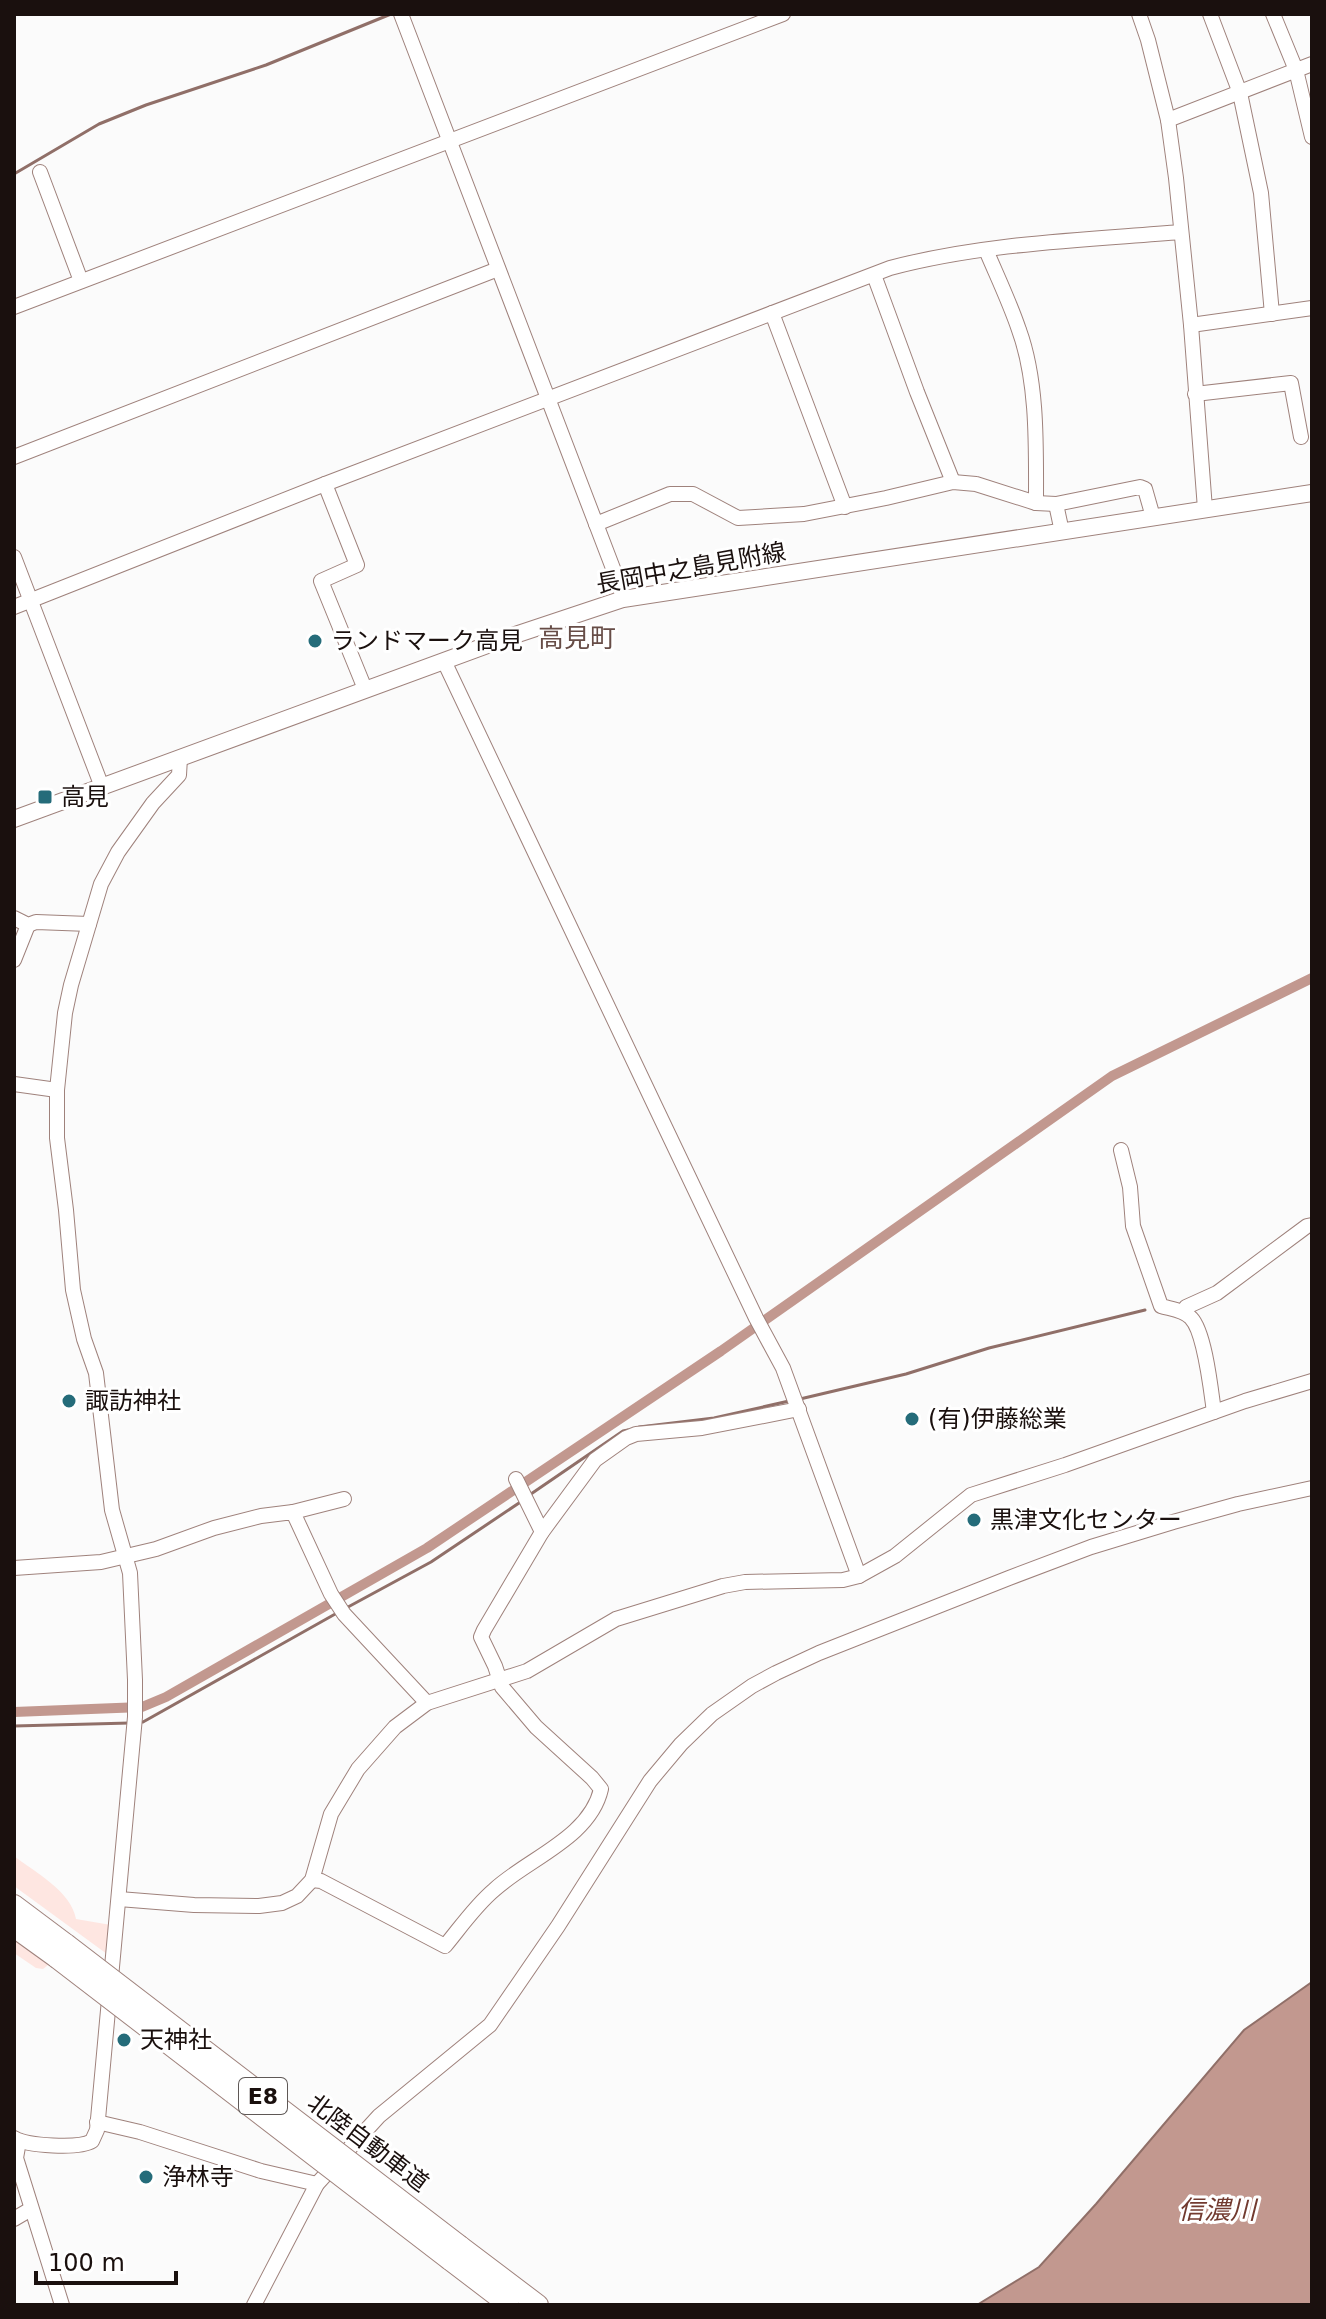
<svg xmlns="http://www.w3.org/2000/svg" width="1326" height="2319" font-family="'DejaVu Sans','Noto Sans JP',sans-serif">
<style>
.green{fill:#fee6e1}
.water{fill:#c2988f;stroke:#906f68;stroke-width:2}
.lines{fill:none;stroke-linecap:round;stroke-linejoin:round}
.stream{stroke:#906f68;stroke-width:3}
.canal{stroke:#c2988f;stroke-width:10}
.minor-casing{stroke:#9f827c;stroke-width:16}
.major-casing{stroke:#9f827c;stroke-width:18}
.highway-casing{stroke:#9f827c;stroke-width:22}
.minor{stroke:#fff;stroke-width:14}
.major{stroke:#fff;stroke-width:16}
.highway{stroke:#fff;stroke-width:20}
.highway-bridge-casing{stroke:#9f827c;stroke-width:22;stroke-linecap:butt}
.highway-bridge{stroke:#fff;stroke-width:20}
.poi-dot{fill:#256c7a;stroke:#fff;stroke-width:3}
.labels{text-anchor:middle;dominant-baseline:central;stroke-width:6;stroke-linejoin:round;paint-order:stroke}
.shield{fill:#fff;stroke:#5f5856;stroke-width:2}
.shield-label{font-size:22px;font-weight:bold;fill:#1a100e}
.street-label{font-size:24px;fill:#1a100e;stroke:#fff}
.poi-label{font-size:24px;fill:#1a100e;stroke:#fff;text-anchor:start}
.neighbourhood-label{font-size:26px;fill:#674d47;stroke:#fff}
.water-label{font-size:26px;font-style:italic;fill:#723a2f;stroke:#fff}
</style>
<rect width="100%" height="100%" fill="#fbfbfb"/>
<!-- green -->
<g class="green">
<path d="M14 1856C36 1873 71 1891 76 1919L111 1925 107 1954 14 1886Z"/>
<polygon points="14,1936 48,1965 43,1969 36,1968 14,1953"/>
</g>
<!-- water -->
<polygon class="water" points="1312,1982 1312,2305 977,2305 1039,2267 1096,2204 1244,2030"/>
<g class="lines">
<!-- stream -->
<g class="stream">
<polyline points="14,174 99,124 146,105 266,65 391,14"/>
<polyline points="800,1399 906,1374 989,1348 1145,1310"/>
<polyline points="639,1427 714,1418 789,1401"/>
<polyline points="528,1496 623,1431 628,1430"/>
<polyline points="348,1607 431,1562 522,1501"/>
<polyline points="138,1722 143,1722 337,1613"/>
<polyline points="14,1726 130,1723"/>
</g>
<!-- canal -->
<polyline class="canal" points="14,1712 142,1707 166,1697 427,1548 721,1351 1112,1076 1312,978"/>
<defs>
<g id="minor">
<polyline points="401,14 619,584 623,599"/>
<polyline points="1139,14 1148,40 1168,120 1176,178 1191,325 1205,509"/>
<polyline points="1210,14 1240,93 1261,193 1272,314"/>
<polyline points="1273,14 1296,70 1312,137"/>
<polyline points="1168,120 1312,64"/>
<polyline points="40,172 81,281"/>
<path d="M986 250C997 276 1010 303 1019 330 1038 382 1036 448 1036 503"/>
<polyline points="874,275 917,392 953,482"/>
<polyline points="14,307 783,14"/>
<polyline points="772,313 845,507"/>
<polyline points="1191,325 1312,308"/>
<polyline points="1195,394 1291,383 1301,437"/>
<polyline points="14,457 498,269"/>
<polyline points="325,484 357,565 321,581 365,689"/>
<polyline points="1056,504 1062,532"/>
<polyline points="596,524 670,494 693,494 738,518 804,514 886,498 953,482 976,484 1036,503 1056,504 1140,487 1145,489 1153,517"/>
<polyline points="14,557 102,787"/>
<path d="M14 607 325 484 890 268C984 243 1084 240 1181 232"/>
<polyline points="444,661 655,1106 756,1318 783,1368 859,1576"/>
<polyline points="14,918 28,925 36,922 89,924"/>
<polyline points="14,960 28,925"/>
<polyline points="14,1084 57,1090"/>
<path d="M1121 1150 1130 1187 1133 1226 1161 1306C1171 1309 1184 1310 1191 1318 1205 1332 1211 1391 1214 1412"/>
<polyline points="1183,1312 1186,1307 1217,1293 1307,1226 1312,1225"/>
<polyline points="516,1479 542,1532"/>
<polyline points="293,1512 344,1499"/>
<polyline points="14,1568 101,1562 156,1549 214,1528 261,1516 293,1512 331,1594 344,1614 427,1703"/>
<path d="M312 1880 321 1881 445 1946C460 1928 475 1906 494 1890 527 1859 590 1838 601 1789L592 1778 536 1727 502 1687 495 1666 481 1637 484 1630 542 1532 595 1460 626 1438 636 1434 702 1428 799 1409"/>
<polyline points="119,1899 194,1905 259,1906 282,1903 297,1896 312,1880 331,1814 358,1769 395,1727 427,1703 527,1671 616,1619 723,1586 745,1582 843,1580 859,1576 895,1556 971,1495 1065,1465 1245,1401 1312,1381"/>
<polyline points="97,2122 140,2132 261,2171 317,2184"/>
<path d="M14 2138C27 2146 79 2149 92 2141L97 2130 135 1717V1680L130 1573 112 1510 96 1373 84 1339 73 1290 66 1210 57 1138V1090L65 1013 71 985 101 884 118 852 153 803 179 775 180 758"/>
<polyline points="19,2141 16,2158 62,2305"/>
<polyline points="14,2219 31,2209"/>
<polyline points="254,2305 317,2184 379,2116 490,2025 558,1926 650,1781 681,1744 712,1714 752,1686 776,1673 819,1653 1009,1578 1091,1547 1173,1522 1238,1504 1312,1488"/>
</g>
<polyline id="major" points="14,819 512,636 623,599 1312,493"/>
<g id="highway">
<polyline points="14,1905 66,1944"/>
<polyline points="14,1927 57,1958"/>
<polyline points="460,2246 538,2305"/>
<polyline points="450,2260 509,2305"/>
</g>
</defs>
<!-- minor casing -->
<use href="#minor" class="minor-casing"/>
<!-- major casing -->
<use href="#major" class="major-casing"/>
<!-- highway casing -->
<use href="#highway" class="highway-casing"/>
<!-- minor -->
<use href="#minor" class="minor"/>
<!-- major -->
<use href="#major" class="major"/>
<!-- highway -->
<use href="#highway" class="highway"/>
<defs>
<g id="highway-bridge">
<polyline points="66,1944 460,2246"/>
<polyline points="57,1958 450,2260"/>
</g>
</defs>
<!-- highway-bridge casing -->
<use href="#highway-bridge" class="highway-bridge-casing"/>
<!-- highway-bridge -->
<use href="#highway-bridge" class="highway-bridge"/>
</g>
<!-- markers -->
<g class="poi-dot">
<circle cx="315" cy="641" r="8"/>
<rect x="37" y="789" width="16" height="16" rx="4"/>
<circle cx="69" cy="1401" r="8"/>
<circle cx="912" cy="1419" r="8"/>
<circle cx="974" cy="1520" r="8"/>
<circle cx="124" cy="2040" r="8"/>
<circle cx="146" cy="2177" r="8"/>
</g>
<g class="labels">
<!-- shield labels -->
<rect class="shield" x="239" y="2078" width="48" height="36" rx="6"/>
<g class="shield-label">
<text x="263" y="2096">E8</text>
</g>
<!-- street labels -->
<g class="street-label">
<text transform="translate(691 568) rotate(-10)">長岡中之島見附線</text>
<text transform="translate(368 2143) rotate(37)">北陸自動車道</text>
</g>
<!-- poi labels -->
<g class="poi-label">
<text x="331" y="641">ランドマーク高見</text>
<text x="61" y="797">高見</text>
<text x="85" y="1401">諏訪神社</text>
<text x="928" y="1419">(有)伊藤総業</text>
<text x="990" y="1520">黒津文化センター</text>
<text x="140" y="2040">天神社</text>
<text x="162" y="2177">浄林寺</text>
</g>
<!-- neighbourhood labels -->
<g class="neighbourhood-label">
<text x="577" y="638">高見町</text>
</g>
<!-- water labels -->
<g class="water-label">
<text x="1217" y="2210">信濃川</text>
</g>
</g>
<!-- border -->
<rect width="1326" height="2319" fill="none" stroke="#1a100e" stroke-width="32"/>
<!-- scale -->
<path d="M36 2271v12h140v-12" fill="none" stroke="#1a100e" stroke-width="4"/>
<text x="48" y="2271" font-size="24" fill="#1a100e" stroke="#ffffff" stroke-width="6" paint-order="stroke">100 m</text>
</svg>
